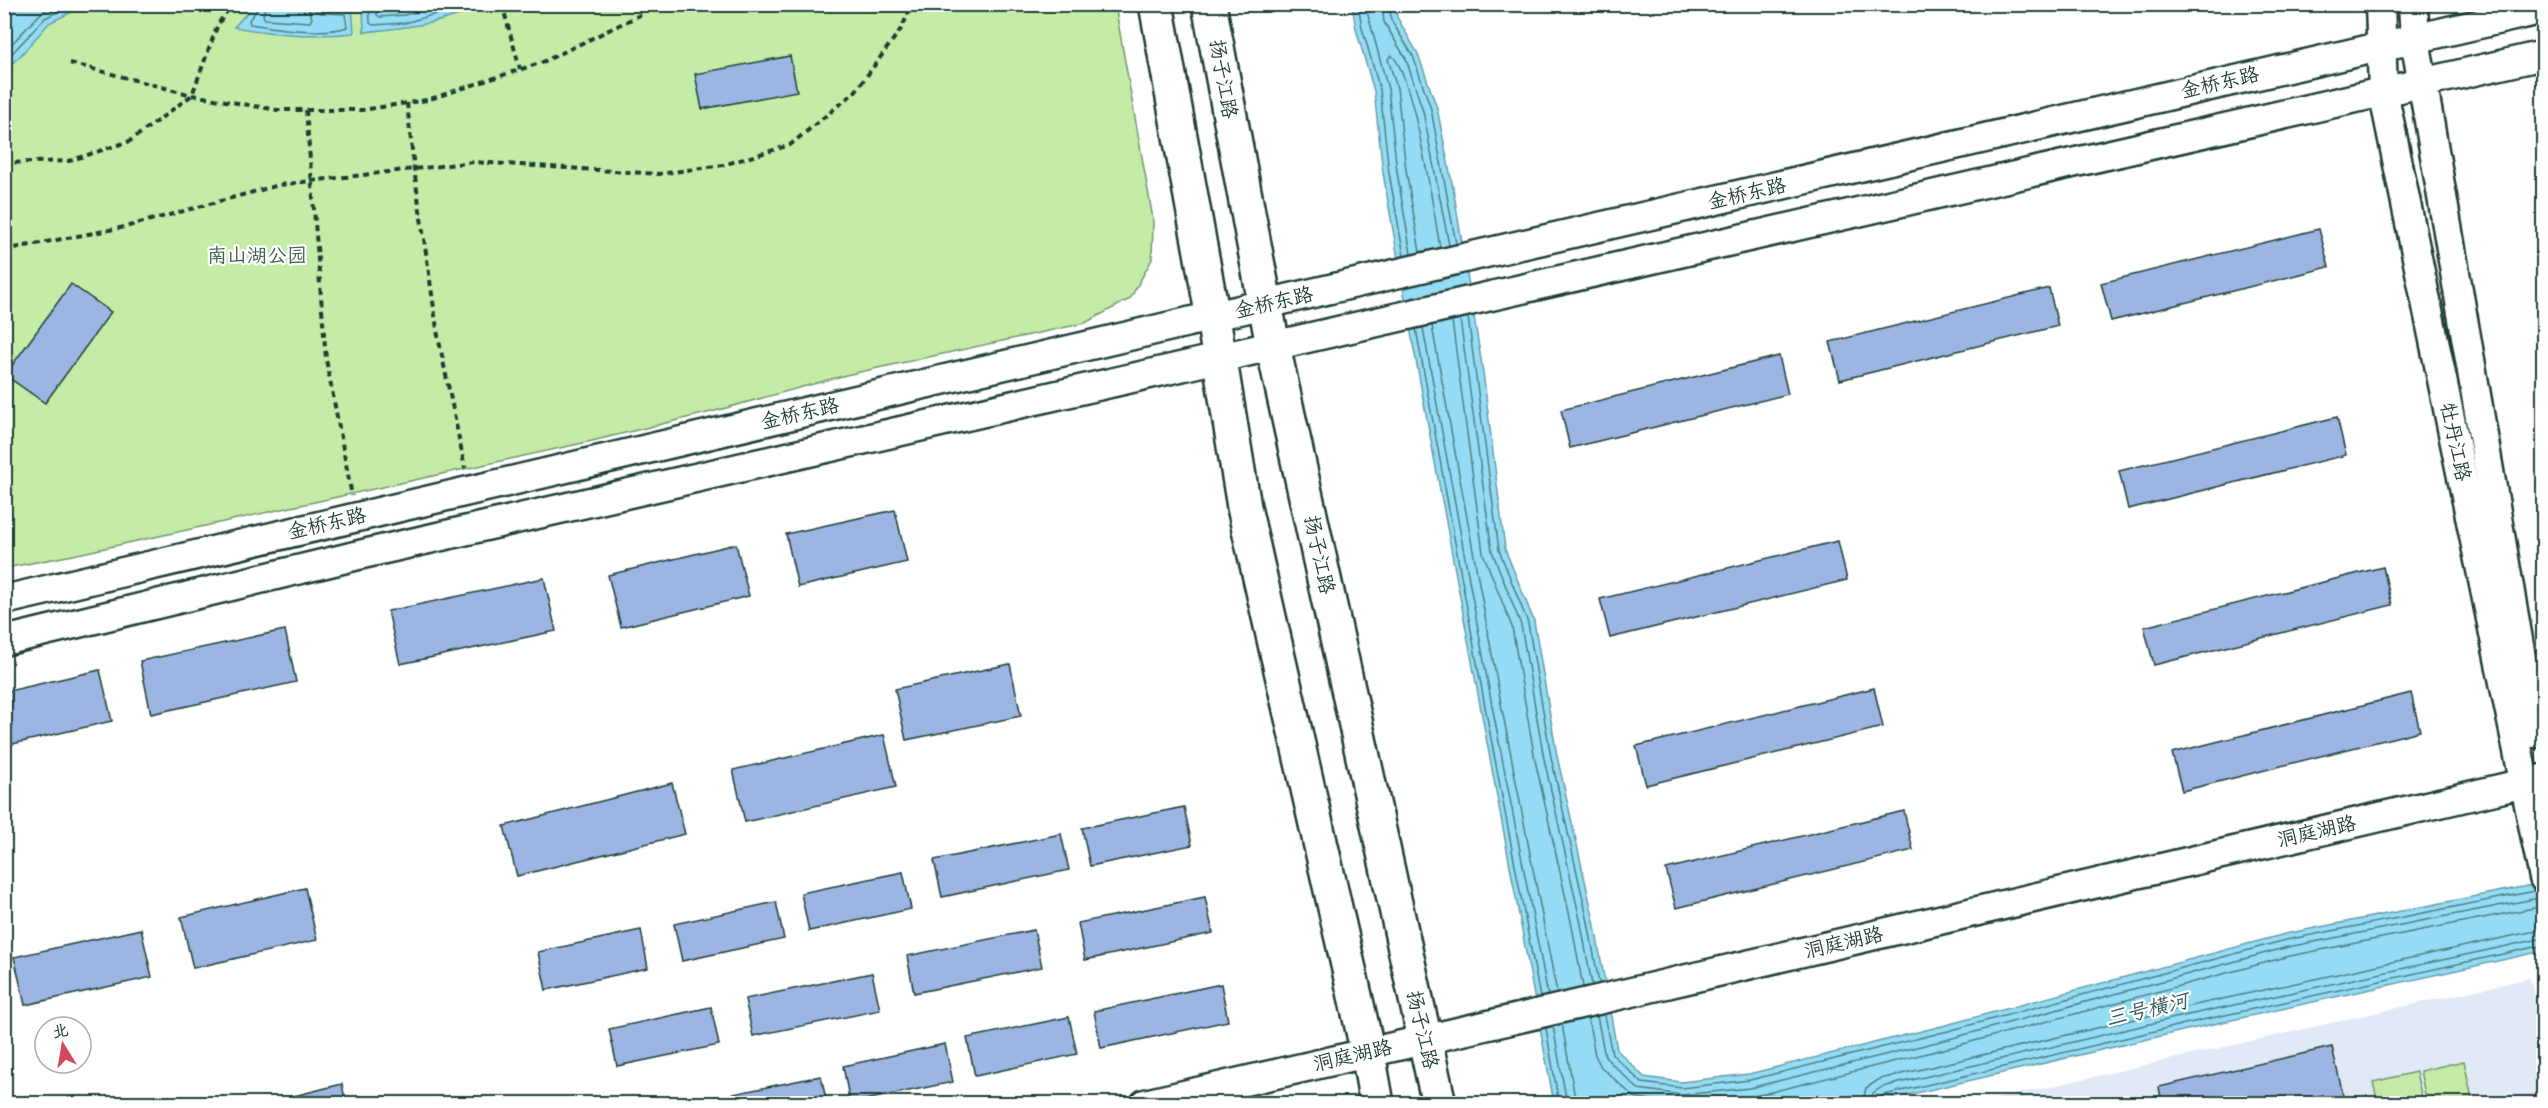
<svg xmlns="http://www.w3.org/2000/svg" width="2548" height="1108" font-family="'Balsamiq Sans','LXGW WenKai TC',sans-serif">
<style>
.built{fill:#e1e9f6}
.green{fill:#c4eca7;stroke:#72946e;stroke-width:1.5}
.water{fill:#94dcf5;stroke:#659ca8;stroke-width:1.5}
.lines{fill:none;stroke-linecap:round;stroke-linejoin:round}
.shore{stroke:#4e7d81;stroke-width:1.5}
.building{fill:#9cb5e2;stroke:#1f3d34;stroke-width:1.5}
.minor-casing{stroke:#1f3d34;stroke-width:33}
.major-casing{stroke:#1f3d34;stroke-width:38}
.path{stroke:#1f3d34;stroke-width:4;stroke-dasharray:6 4.5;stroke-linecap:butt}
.minor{stroke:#fff;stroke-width:28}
.major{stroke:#fff;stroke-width:33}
.labels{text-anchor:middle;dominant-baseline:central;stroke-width:4.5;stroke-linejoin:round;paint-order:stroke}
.street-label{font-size:20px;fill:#1f3d34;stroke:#fff}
.park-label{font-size:20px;fill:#40604b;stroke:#fff}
.water-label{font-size:21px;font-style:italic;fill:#365d5b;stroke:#fff}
</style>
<rect width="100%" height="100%" fill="#fff"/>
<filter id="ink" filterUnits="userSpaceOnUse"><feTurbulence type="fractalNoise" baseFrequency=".0167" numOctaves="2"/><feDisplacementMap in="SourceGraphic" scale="12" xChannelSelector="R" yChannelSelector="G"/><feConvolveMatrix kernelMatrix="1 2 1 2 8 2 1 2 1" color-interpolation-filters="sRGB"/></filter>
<g filter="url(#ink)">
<!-- built -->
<polygon class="built" points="2530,978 2543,1033 2543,1103 1973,1104"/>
<!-- green -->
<g class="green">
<polygon points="5,5 1115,5 1153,219 1152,259 1130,299 1085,323 846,375 715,411 592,441 73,555 5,568"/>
<polygon points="2464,1061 2473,1103 2427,1103 2420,1071"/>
<polygon points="2416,1072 2423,1103 2378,1103 2373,1082"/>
</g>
<!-- water -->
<g class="water">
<polygon points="5,4 86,4 86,5 49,23 21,55 5,70"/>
<path d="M298 4 326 8 352 7 354 33C314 38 274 34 234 27L254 5Z"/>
<path d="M372 4H476L479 7C443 24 403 28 364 32L363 6Z"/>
<polygon points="1352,5 1395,5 1397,17 1418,54 1437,108 1453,188 1483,372 1505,549 1534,621 1557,756 1594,921 1617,1050 1644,1077 1681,1082 1749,1074 1946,1025 2285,934 2543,883 2543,951 2191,1029 1873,1103 1554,1103 1413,344 1383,173 1374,91 1356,29"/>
</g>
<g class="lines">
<!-- shore -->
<g class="shore">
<path d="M258 4 257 10 249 20 250 24C274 28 325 35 347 27L345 14 321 13 315 10 314 4"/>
<polyline points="266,4 263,15 265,19 310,22 312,18 307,4"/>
<polyline points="369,4 370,23 373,25 405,23 470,4"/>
<polyline points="377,4 377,15 380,17 404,15 446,4"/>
<polyline points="1358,4 1362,28 1380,90 1389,173 1404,256"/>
<polyline points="1365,4 1388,89 1397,172 1411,254"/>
<polyline points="1382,4 1384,22 1406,59 1423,111 1449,245"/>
<polyline points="1390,4 1391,20 1413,56 1431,109 1456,244"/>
<polyline points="4,52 41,13 56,4"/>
<polyline points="4,62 45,18 73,4"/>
<path d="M1420 252 1406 170 1397 88 1388 59 1391 55C1412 68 1435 217 1440 248"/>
<polyline points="1468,317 1499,550 1528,623 1551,757 1588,922 1599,983"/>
<polyline points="1460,319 1492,551 1521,625 1544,759 1581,924 1592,985"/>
<polyline points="1452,321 1483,553 1512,627 1535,760 1572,926 1583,987"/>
<polyline points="1432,326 1502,709 1557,993"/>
<polyline points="1423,328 1493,711 1548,995"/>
<polyline points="1416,329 1486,712 1540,997"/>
<polyline points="1604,1015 1612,1054 1642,1083 1682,1088 1750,1080 1948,1031 2286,940 2535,891"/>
<polyline points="1597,1016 1605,1057 1638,1089 1682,1095 1750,1088 1949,1039 2288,947 2544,897"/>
<polyline points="1588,1018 1595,1055 1601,1067 1634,1097 1673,1104"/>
<polyline points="1562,1024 1576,1104"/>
<polyline points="1553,1026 1567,1104"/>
<polyline points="1546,1028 1559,1104"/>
<polyline points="1689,1104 1755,1096 1952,1047 2290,956 2544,906"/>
<polyline points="1862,1104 1866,1088 1880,1079 2186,1007 2544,929"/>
<polyline points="1871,1104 1873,1093 1882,1087 2188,1015 2544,938"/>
<polyline points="1878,1104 1880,1098 1884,1095 2189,1023 2544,945"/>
</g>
</g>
<!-- building -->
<g class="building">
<polygon points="790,56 797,91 702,109 695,74"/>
<polygon points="2319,229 2329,267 2111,321 2101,283"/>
<polygon points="71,284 111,312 45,403 5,375"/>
<polygon points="2049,288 2058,326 1840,380 1830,342"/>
<polygon points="1779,356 1788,394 1570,448 1561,410"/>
<polygon points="2337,417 2346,455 2128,509 2119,471"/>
<polygon points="895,510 907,562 798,587 786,534"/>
<polygon points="1838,541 1847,580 1610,638 1600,599"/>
<polygon points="736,544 749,596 621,627 608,575"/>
<polygon points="2383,567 2392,605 2154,665 2144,627"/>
<polygon points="544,578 556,631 400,664 388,611"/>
<polygon points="285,630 296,682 151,714 140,661"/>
<polygon points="1010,664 1021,716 906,740 895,689"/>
<polygon points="100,670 112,721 4,746 4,692"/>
<polygon points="1874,688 1883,727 1646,785 1636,746"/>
<polygon points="2411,693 2420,731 2182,791 2172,753"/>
<polygon points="884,735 896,787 745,822 733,770"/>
<polygon points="672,783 685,834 517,876 504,826"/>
<polygon points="1184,807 1192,845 1090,866 1082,828"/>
<polygon points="1904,811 1913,850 1676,908 1666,869"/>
<polygon points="1061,834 1069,870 942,897 934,860"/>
<polygon points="903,872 911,909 809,931 801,893"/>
<polygon points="305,888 317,940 193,968 181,917"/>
<polygon points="1205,897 1213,933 1085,960 1078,923"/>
<polygon points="776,902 784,939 682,961 674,924"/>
<polygon points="141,929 152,977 25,1005 14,957"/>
<polygon points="641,930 648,968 546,990 538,952"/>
<polygon points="1034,930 1042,967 914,993 907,956"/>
<polygon points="872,973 880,1010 753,1036 745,999"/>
<polygon points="1221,984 1228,1021 1101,1048 1094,1011"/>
<polygon points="711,1007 719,1045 617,1066 609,1029"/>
<polygon points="1069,1017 1077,1054 975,1076 967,1038"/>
<polygon points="945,1044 953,1082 850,1103 843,1066"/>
<polygon points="2332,1047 2345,1104 2325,1104 2323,1095 2285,1104 2162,1104 2159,1087"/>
<polygon points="821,1076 827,1104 720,1104 719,1097"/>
<polygon points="342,1084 346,1104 262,1104"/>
</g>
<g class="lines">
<defs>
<g id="minor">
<polyline points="2380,4 2383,91 2544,878"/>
<polyline points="2413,4 2415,39 2534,733"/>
<polyline points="4,600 1265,304 2544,9"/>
<polyline points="4,641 363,554 2544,55"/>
<polyline points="1145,1104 1619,995 2542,779"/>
</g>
<g id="major">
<polyline points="1156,4 1213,318 1244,507 1368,1053 1377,1104"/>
<polyline points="1209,4 1273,346 1439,1104"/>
</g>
</defs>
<!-- minor casing -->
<use href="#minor" class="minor-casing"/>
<!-- major casing -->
<use href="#major" class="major-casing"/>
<!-- path -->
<g class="path">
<polyline points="502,4 520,69"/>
<polyline points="70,63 192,95 277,110 362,110 427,100 543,62 642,14"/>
<polyline points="407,103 414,169 438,336 465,468"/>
<polyline points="306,110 326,359 352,496"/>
<polyline points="4,163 69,161 130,141 192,95 218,24 232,4"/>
<polyline points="4,250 125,227 279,185 311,181 474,162 659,174 723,165 790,145 855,92 901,29 913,4"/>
</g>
<!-- minor -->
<use href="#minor" class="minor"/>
<!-- major -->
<use href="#major" class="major"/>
</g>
</g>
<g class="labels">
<!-- street labels -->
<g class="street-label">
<text transform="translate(1223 79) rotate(80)">扬子江路</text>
<text transform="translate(2220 83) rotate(-13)">金桥东路</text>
<text transform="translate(1747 194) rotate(-13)">金桥东路</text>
<text transform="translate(1274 303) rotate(-13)">金桥东路</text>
<text transform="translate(800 414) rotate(-13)">金桥东路</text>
<text transform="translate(2455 442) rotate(78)">牡丹江路</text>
<text transform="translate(327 524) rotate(-13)">金桥东路</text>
<text transform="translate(1319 555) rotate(78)">扬子江路</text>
<text transform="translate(2317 832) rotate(-13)">洞庭湖路</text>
<text transform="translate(1844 943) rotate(-13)">洞庭湖路</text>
<text transform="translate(1422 1030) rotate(77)">扬子江路</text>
<text transform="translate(1353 1056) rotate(-13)">洞庭湖路</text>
</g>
<!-- park labels -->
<g class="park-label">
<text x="257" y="256">南山湖公园</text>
</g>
<!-- water labels -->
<g class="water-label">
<text transform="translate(2147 1010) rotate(-13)">三号横河</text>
</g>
</g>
<!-- margin -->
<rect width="2548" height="1108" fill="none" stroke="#fff" stroke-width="24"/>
<rect x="12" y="12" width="2524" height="1084" fill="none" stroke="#1f3d34" stroke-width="2" filter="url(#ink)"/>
<!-- north arrow -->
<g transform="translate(63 1045) rotate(349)"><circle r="28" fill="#ffffff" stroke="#a5b1ae" stroke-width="1.5"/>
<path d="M0-4.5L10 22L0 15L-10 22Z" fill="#d1495b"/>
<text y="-9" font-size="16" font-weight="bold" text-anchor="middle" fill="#1f3d34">北</text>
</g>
</svg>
